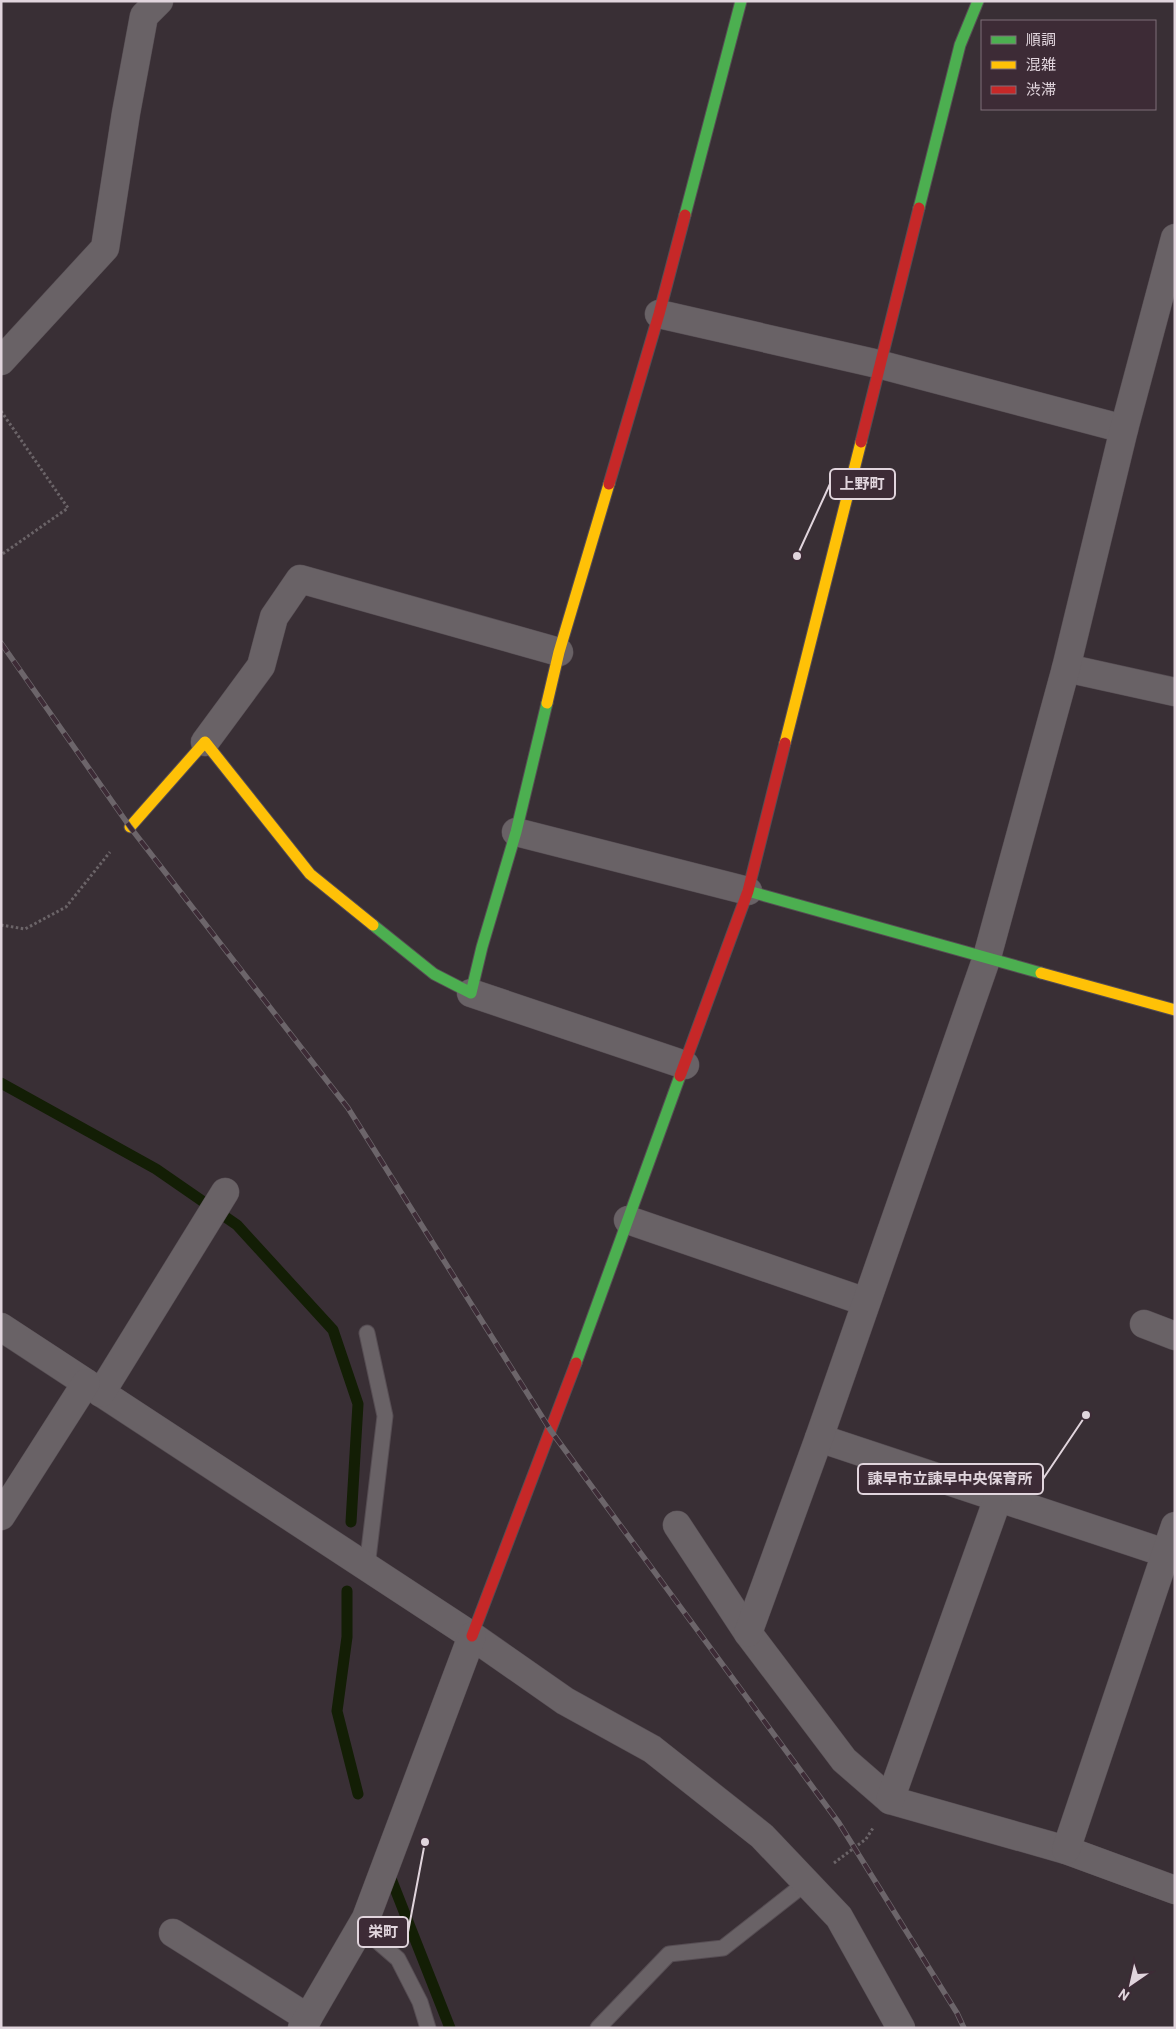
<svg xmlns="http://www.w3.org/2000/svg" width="1176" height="2029" font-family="Barlow,'Noto Sans JP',sans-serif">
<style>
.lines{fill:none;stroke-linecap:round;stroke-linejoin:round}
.stream{stroke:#131e05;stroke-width:11}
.lane-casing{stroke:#564d53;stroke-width:17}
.street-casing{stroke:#564d53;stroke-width:29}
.fast-casing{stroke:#564d53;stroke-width:13}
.slow-casing{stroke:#564d53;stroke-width:13}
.jam-casing{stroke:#564d53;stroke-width:13}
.path{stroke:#6b6468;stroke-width:3;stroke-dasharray:2.5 2.5;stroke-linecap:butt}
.lane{stroke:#696266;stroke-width:15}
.street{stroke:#696266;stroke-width:28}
.fast{stroke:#4caf50;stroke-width:11}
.slow{stroke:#ffc107;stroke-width:11}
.jam{stroke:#c62828;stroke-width:11}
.rail-casing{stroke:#6c656a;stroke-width:5.5}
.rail{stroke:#3d2b36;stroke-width:4;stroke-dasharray:11;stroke-linecap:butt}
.leader{fill:none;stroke:#e1d5dd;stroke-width:2}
.callout-dot{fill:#e1d5dd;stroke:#3d2b36;stroke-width:2}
.callout{fill:#3d2b36;stroke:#e1d5dd;stroke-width:2}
.callout-label{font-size:15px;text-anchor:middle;font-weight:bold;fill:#e1d5dd}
</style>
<rect width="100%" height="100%" fill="#392f35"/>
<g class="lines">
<!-- stream -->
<g class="stream">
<polyline points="1,1083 156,1169 237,1225 333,1330 358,1404 351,1522"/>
<polyline points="347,1591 347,1637 337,1711 358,1794"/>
<polyline points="388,1871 450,2028"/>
</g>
<defs>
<g id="lane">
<polyline points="367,1333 385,1416 367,1567"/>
<polyline points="361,1927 398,1959 420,2002 428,2028"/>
<polyline points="598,2028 669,1954 723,1948 807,1882"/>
</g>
<g id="street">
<polyline points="659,314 878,364 1124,429"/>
<polyline points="1,361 105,248 126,113 144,16 159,1"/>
<polyline points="1066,668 1175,692"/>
<polyline points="205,742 261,666 274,617 300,579 559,652"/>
<polyline points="516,832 748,891"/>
<polyline points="471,993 685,1065"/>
<polyline points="628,1220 866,1302"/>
<polyline points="1144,1324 1175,1336"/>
<polyline points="1,1327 472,1636 565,1701 652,1749 762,1836 839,1917 901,2028"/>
<polyline points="101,1393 225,1192"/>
<polyline points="819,1438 1165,1553"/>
<polyline points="1,1516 86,1383"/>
<polyline points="677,1525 748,1633 844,1760 890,1800 1066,1850 1175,1890"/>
<polyline points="748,1633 819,1438 987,957 1066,668 1124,429 1175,238"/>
<polyline points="890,1800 998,1498"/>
<polyline points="1066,1850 1175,1526"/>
<polyline points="173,1933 308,2018"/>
<polyline points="302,2028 366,1918 472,1636"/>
</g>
<g id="fast">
<polyline points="919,208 960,45 978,1"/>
<polyline points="685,215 741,1"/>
<polyline points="748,891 1041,973"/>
<polyline points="373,925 434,974 471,993 482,947 516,832 547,703"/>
<polyline points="576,1363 680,1076"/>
</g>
<g id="slow">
<polyline points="547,703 559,652 609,484"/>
<polyline points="785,743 861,442"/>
<polyline points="130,827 205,742 310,874 373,925"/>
<polyline points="1041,973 1175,1010"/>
</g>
<g id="jam">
<polyline points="861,442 919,208"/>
<polyline points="609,484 659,314 685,215"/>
<polyline points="680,1076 748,891 785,743"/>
<polyline points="472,1636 576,1363"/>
</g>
</defs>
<!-- lane casing -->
<use href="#lane" class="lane-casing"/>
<!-- street casing -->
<use href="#street" class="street-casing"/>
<!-- fast casing -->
<use href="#fast" class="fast-casing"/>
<!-- slow casing -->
<use href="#slow" class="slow-casing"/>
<!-- jam casing -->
<use href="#jam" class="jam-casing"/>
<!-- path -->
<g class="path">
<polyline points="1,411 68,508 1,555"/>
<polyline points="1,925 25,929 66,907 110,852"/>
<polyline points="834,1863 866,1839 873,1828"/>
</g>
<!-- lane -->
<use href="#lane" class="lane"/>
<!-- street -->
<use href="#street" class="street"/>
<!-- fast -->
<use href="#fast" class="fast"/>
<!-- slow -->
<use href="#slow" class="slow"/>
<!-- jam -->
<use href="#jam" class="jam"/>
<defs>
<polyline id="rail" points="1,643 130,827 348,1108 551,1431 839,1823 957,2013 964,2028"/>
</defs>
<!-- rail casing -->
<use href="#rail" class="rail-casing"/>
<!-- rail -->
<use href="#rail" class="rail"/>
</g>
<!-- callouts -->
<path class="leader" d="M797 556L830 484M1086 1415L1043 1479M425 1842L408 1932"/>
<g class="callout-dot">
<circle cx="797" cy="556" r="5"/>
<circle cx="1086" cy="1415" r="5"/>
<circle cx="425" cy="1842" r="5"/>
</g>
<g class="callout">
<rect x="830" y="469" width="65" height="30" rx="5"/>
<rect x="858" y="1464" width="185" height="30" rx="5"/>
<rect x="358" y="1917" width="50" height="30" rx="5"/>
</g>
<g class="callout-label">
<text x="862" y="489">上野町</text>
<text x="950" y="1484">諫早市立諫早中央保育所</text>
<text x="383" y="1937">栄町</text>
</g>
<!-- border -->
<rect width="1176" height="2029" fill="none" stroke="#e1d5dd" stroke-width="5"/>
<!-- legend -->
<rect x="981" y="20" width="175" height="90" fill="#3d2b36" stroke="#7f6f79"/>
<rect x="991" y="36" width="25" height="8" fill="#4caf50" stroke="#7f6f79"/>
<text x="1026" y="45" font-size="15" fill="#e1d5dd">順調</text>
<rect x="991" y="61" width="25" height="8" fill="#ffc107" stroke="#7f6f79"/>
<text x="1026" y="70" font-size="15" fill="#e1d5dd">混雑</text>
<rect x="991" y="86" width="25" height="8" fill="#c62828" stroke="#7f6f79"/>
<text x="1026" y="95" font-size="15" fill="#e1d5dd">渋滞</text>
<!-- north arrow -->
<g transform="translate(1131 1984) rotate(214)" stroke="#3d2b36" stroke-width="4" paint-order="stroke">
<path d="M0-4L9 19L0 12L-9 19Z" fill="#e1d5dd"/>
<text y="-8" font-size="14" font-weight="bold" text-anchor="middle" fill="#e1d5dd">N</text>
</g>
</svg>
